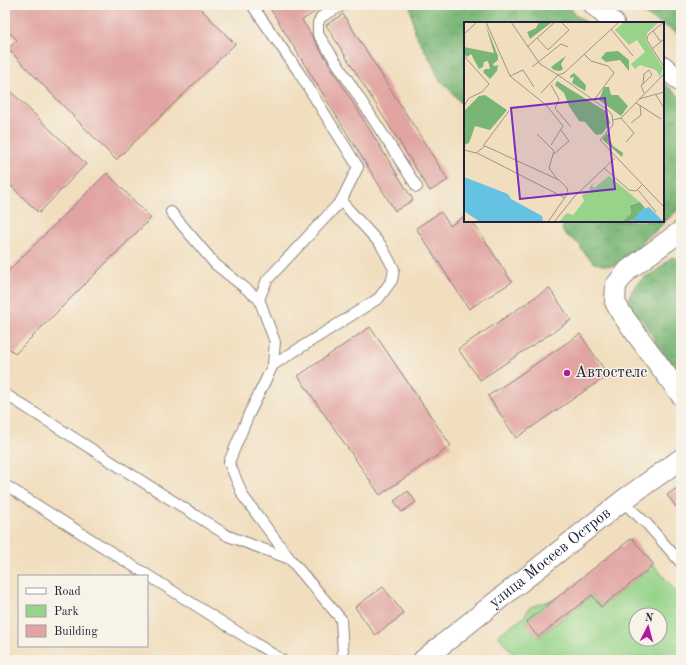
<svg xmlns="http://www.w3.org/2000/svg" width="686" height="665" font-family="'Old Standard TT',serif">
<style>
.green{fill:#97d48a;stroke:#5c7b62;fill-rule:evenodd}
.forest{fill:url(#forest-crowns);stroke:#4e6c58}
.building{fill:#e1a4a2}
.lines{fill:none;stroke-linecap:round;stroke-linejoin:round}
.service-casing{stroke:#8a807c;stroke-width:12}
.minor-casing{stroke:#8a807c;stroke-width:22}
.service{stroke:#fff;stroke-width:10}
.minor{stroke:#fff;stroke-width:20}
.poi-dot{fill:#b5179e;stroke:#f7f3e8;stroke-width:1.5}
.labels{text-anchor:middle;dominant-baseline:central;stroke-width:3;stroke-linejoin:round;paint-order:stroke}
.poi-label{font-size:16px;fill:#22223b;stroke:#f7f3e8;text-anchor:start}
.street-label{font-size:16px;fill:#22223b;stroke:#f7f3e8}
.inset-road{fill:none;stroke:#9e938a;stroke-width:1}
.view{fill:#7b2cbf;fill-opacity:0.15;stroke:#7b2cbf;stroke-width:2}
.inset-edge{fill:none;stroke:#22223b;stroke-width:2}
</style>
<defs>
<pattern id="forest-crowns" width="20" height="18" patternUnits="userSpaceOnUse"><rect width="20" height="18" fill="#79b676"/><path d="M2 6a3 3 0 1 1 6 0M12 15a3 3 0 1 1 6 0" fill="none" stroke="#639462"/></pattern>
</defs>
<rect width="100%" height="100%" fill="#f7f3e8"/>
<filter id="ink" filterUnits="userSpaceOnUse"><feTurbulence type="fractalNoise" baseFrequency=".025" numOctaves="2"/><feDisplacementMap in="SourceGraphic" scale="8" xChannelSelector="R" yChannelSelector="G"/><feConvolveMatrix kernelMatrix="1 2 1 2 8 2 1 2 1" color-interpolation-filters="sRGB"/></filter>
<filter id="wash" filterUnits="userSpaceOnUse"><feTurbulence type="fractalNoise" baseFrequency=".012" numOctaves="4" result="noise"/><feDisplacementMap in="SourceGraphic" scale="16" xChannelSelector="R" yChannelSelector="G"/><feGaussianBlur stdDeviation="0.9" result="paint"/><feColorMatrix in="noise" values="0 0 0 0 0 0 0 0 0 0 0 0 0 0 0 0 0 1.4 0 .05"/><feComposite in="paint" operator="in"/></filter>
<g filter="url(#wash)">
<rect width="100%" height="100%" fill="#f1debe"/>
<!-- green -->
<path class="green" d="M654 565 681 598V660H507L513 654 498 635 523 618 530 607 557 598 526 622 539 637 592 595 601 607ZM636 615H660V639H636Z"/>
<!-- forest -->
<g class="forest">
<polygon points="410,5 568,5 575,14 586,23 465,23 465,108 445,84 440,81 437,75 432,63 415,33"/>
<polygon points="637,5 681,5 681,38 674,31 663,25 663,23 659,23 653,19 640,11"/>
<polygon points="663,83 676,93 681,98 681,207 669,218 654,233 648,236 639,246 636,252 631,256 615,265 608,266 594,263 582,250 580,245 565,234 562,230 564,221 663,221"/>
<path d="M672 257 681 260V374C676 367 675 364 668 361L666 356 655 343 651 332 645 322 635 314 629 303V297L632 291 635 286 645 277 656 271Z"/>
</g>
<g id="blocks">
<!-- building -->
<g class="building">
<polygon points="5,5 197,5 235,44 116,160 8,49 17,40 5,28"/>
<polygon points="268,5 326,5 302,20 413,200 395,211"/>
<polygon points="343,14 448,180 430,191 326,25"/>
<polygon points="5,86 86,164 39,213 5,180"/>
<polygon points="107,173 151,218 15,354 5,344 5,274"/>
<polygon points="441,212 450,226 465,216 465,221 472,221 512,282 469,309 416,228"/>
<polygon points="549,288 571,320 480,380 458,349"/>
<polygon points="370,327 451,446 380,495 298,376"/>
<polygon points="580,334 608,375 516,438 488,396"/>
<polygon points="681,485 681,513 667,495"/>
<polygon points="408,491 416,502 402,512 394,501"/>
<polygon points="632,538 654,565 601,607 592,595 538,637 526,622"/>
<polygon points="383,587 404,614 375,635 355,607"/>
</g>
</g>
</g>
<g filter="url(#ink)">
<use href="#blocks" fill-opacity="0" stroke="#8a807c" stroke-width="1"/>
<g class="lines">
<defs>
<g id="service">
<polyline points="252,5 298,71 358,167 341,201 267,280 259,299"/>
<polyline points="343,5 321,17 318,23 318,34 417,187"/>
<polyline points="171,212 215,264 259,299 275,342 273,365 249,414 229,462 243,496 290,559"/>
<polyline points="273,365 379,298 392,280 394,269 381,245 341,201"/>
<polyline points="5,394 228,536 290,559 341,619 343,653 340,660"/>
<polyline points="5,485 282,660"/>
<polyline points="622,501 647,524 681,563"/>
</g>
<g id="minor">
<polyline points="594,5 614,23"/>
<polyline points="663,66 681,82"/>
<polyline points="681,231 628,270 616,285 615,302 621,313 681,395"/>
<path id="s1" d="M423 660 622 501 681 459"/>
</g>
</defs>
<!-- service casing -->
<use href="#service" class="service-casing"/>
<!-- minor casing -->
<use href="#minor" class="minor-casing"/>
<!-- service -->
<use href="#service" class="service"/>
<!-- minor -->
<use href="#minor" class="minor"/>
</g>
</g>
<!-- markers -->
<circle class="poi-dot" cx="567" cy="373" r="4"/>
<g class="labels">
<!-- poi labels -->
<g class="poi-label">
<text x="575" y="373">Автостелс</text>
</g>
<!-- street labels -->
<g class="street-label">
<text stroke="none"><textPath href="#s1" startOffset="163">улица Мосеев Остров</textPath></text>
</g>
</g>
<!-- overview -->
<g transform="translate(464 22)">
<rect width="200" height="200" fill="#f1debe"/>
<path d="M160 0H195L183 11 182 18 199 46 196 55 192 48 176 43 171 47 167 42 181 30 173 18 165 23 151 8ZM145 154 176 180 167 182V191L158 200H95L103 191 109 193 120 179 118 173 127 169 125 166 129 162 132 160 128 164 130 166Z" fill="#97d48a"/>
<path d="M75 0H88L66 17 63 10 72 6ZM21 1 34 34V38L29 42 30 44 34 43 33 49 26 57 19 50 21 47H26L24 39 20 40 19 45 15 47 7 32 3 35 0 32V25L30 31ZM154 29 165 38V49L156 38 142 40 137 36 142 30ZM102 34 97 42 99 47 96 49 90 48 87 45ZM110 51 122 63 121 69 108 61 110 55 106 56V54ZM93 59 143 90 146 101 138 112 132 113 121 100 115 99 105 84 100 71 91 63ZM140 65H145L147 73H154L164 84 157 94 135 78ZM21 73 43 88 26 108 11 104 5 121 0 123V89L15 74ZM143 111 149 124 159 131 158 135 138 117ZM176 180 181 186 171 198 158 200 167 191 166 183Z" fill="#79b676"/>
<path d="M0 155 44 172 47 177 78 194 79 200H16L0 189ZM185 185 200 200H168L177 188Z" fill="#65c2e3"/>
<path class="inset-road" d="M22 0 46 54 82 83 99 104 87 123M47 0 76 42 94 53 100 51 155 0M200 0 184 13 183 18 200 45M147 7 169 34M189 9 197 20M0 12 13 0M73 16 84 28 105 8 97 0M63 25 91 0M188 27 200 17M120 32 127 39 144 44 150 51 130 78M0 34 25 62 18 70 5 76 0 84M68 45 97 22 104 25M46 54 59 48 70 65M179 62 180 52 185 48 188 53 179 62 177 63 180 71M87 63 95 77 91 86 107 105M77 71 94 53 145 89 148 93 149 103 136 118 200 185M192 73 200 86M175 77 200 70M172 81 197 97M157 96 170 111 162 120M149 98 157 96 200 52M167 101 177 93 176 83M73 112 90 129 85 146 94 158M19 124 45 89M0 128 12 131 21 124 95 158 103 166 104 171 84 200M13 131 101 176M90 132 105 119 97 108M140 146 165 168 172 169 178 163M174 168 192 190M90 200 110 175 151 136"/>
<path class="view" d="M141 76 151 167 56 177 47 86Z"/>
<rect width="200" height="200" class="inset-edge"/>
</g>
<!-- margin -->
<rect width="686" height="665" fill="none" stroke="#f7f3e8" stroke-width="20"/>
<!-- legend -->
<rect x="18" y="575" width="130" height="72" fill="#f7f3e8" stroke="#a29fa3"/>
<rect x="26" y="588" width="20" height="6" fill="#ffffff" stroke="#a29fa3"/>
<text x="54" y="595" font-size="12" fill="#22223b">Road</text>
<rect x="26" y="605" width="20" height="12" fill="#97d48a" stroke="#a29fa3"/>
<text x="54" y="615" font-size="12" fill="#22223b">Park</text>
<rect x="26" y="625" width="20" height="12" fill="#e1a4a2" stroke="#a29fa3"/>
<text x="54" y="635" font-size="12" fill="#22223b">Building</text>
<!-- north arrow -->
<g transform="translate(648 627) rotate(6)"><circle r="19" fill="#f7f3e8" stroke="#a29fa3"/>
<path d="M0-3L7 15L0 10L-7 15Z" fill="#b5179e"/>
<text y="-6" font-size="11" font-weight="bold" text-anchor="middle" fill="#22223b">N</text>
</g>
</svg>
